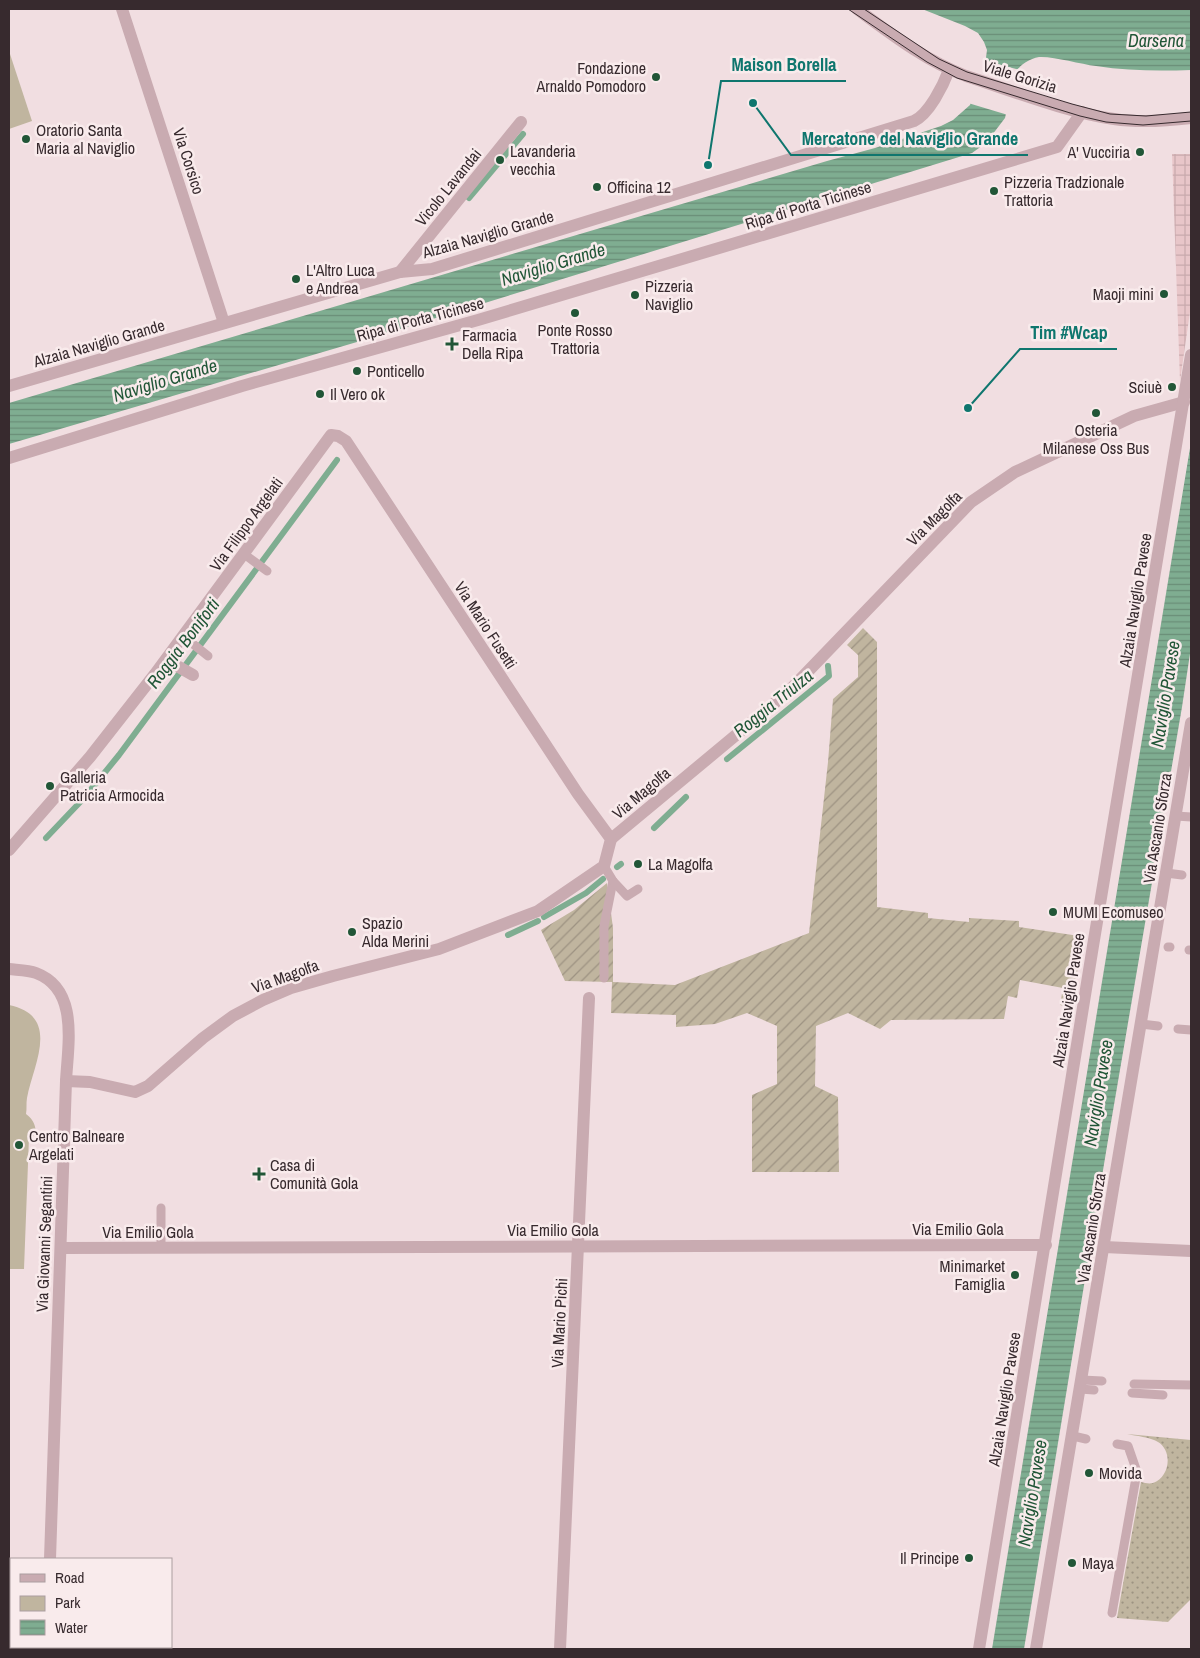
<svg xmlns="http://www.w3.org/2000/svg" width="1200" height="1658" font-family="'Archivo Narrow',sans-serif">
<style>
.grass{fill:url(#grass-dots)}
.park{fill:#c0b59f}
.garden{fill:url(#garden-furrows)}
.plaza{fill:url(#plaza-grid)}
.water{fill:url(#water-rules)}
.pier{fill:#f1dee1}
.lines{fill:none;stroke-linecap:round;stroke-linejoin:round}
.stream{stroke:#7fad91;stroke-width:6}
.service{stroke:#c9abb1;stroke-width:9}
.pedestrian{stroke:#c9abb1;stroke-width:12}
.minor{stroke:#c9abb1;stroke-width:12}
.tram{stroke:#372a2e;stroke-width:1}
.poi-dot{fill:#215637;stroke:#f9ebec;stroke-width:2}
.labels{text-anchor:middle;dominant-baseline:central;stroke-width:5;stroke-linejoin:round;paint-order:stroke}
.poi-label{font-size:16px;fill:#372a2e;stroke:#f9ebec;text-anchor:start}
.street-label{font-size:16px;fill:#372a2e;stroke:#f9ebec}
.water-label{font-size:18px;font-style:italic;fill:#215637;stroke:#f9ebec}
.leader{fill:none;stroke:#0f766e;stroke-width:2}
.callout-dot{fill:#0f766e;stroke:#f9ebec;stroke-width:2}
.callout-label{font-size:18px;text-anchor:middle;font-weight:bold;fill:#0f766e;stroke:#f9ebec;stroke-width:5;stroke-linejoin:round;paint-order:stroke}
</style>
<defs>
<pattern id="grass-dots" width="8" height="8" patternUnits="userSpaceOnUse" patternTransform="scale(1.25)"><rect width="8" height="8" fill="#c0b59f"/><path d="M2 2h.1M6 6h.1" fill="none" stroke="#9d9382" stroke-width="1.8" stroke-linecap="round"/></pattern>
<pattern id="garden-furrows" width="10" height="10" patternUnits="userSpaceOnUse" patternTransform="scale(1.25)"><rect width="10" height="10" fill="#c0b59f"/><path d="M-1 1l2-2M0 10L10 0M9 11l2-2" fill="none" stroke="#9d9382"/></pattern>
<pattern id="plaza-grid" width="8" height="8" patternUnits="userSpaceOnUse" patternTransform="scale(1.25)"><rect width="8" height="8" fill="#e8c6c9"/><path d="M0 4h8M4 0v8" fill="none" stroke="#c8aaad"/></pattern>
<pattern id="water-rules" width="6" height="5" patternUnits="userSpaceOnUse" patternTransform="scale(1.25)"><rect width="6" height="5" fill="#7fad91"/><path d="M0 2.5h6" fill="none" stroke="#698d77"/></pattern>
</defs>
<rect width="100%" height="100%" fill="#f1dee1"/>
<!-- grass -->
<path class="grass" d="M1127 1434 1191 1440V1599L1168 1622 1117 1618 1141 1482C1145 1483 1149 1484 1153 1483 1170 1477 1173 1451 1158 1442 1150 1437 1136 1436 1127 1434Z"/>
<!-- park -->
<g class="park">
<polygon points="9,51 32,121 9,129"/>
<path d="M9 1005C62 1016 33 1065 27 1098 26 1103 27 1109 26 1114 34 1120 36 1126 36 1136L29 1137 24 1269H9Z"/>
</g>
<!-- garden -->
<polygon class="garden" points="863,628 877,642 877,907 928,913 928,918 969,922 969,918 1019,921 1019,927 1086,937 1068,1007 1060,1005 1063,988 1020,980 1017,998 1008,996 1004,1019 891,1020 880,1029 848,1013 816,1026 815,1086 838,1097 839,1172 752,1172 752,1095 777,1084 777,1026 747,1013 715,1024 676,1027 676,1015 611,1013 612,982 565,981 541,930 574,910 607,883 613,928 613,982 675,985 809,933 828,762 833,699 858,677 858,655 847,645"/>
<!-- plaza -->
<polygon class="plaza" points="1172,154 1191,154 1191,305 1180,381"/>
<!-- water -->
<g class="water">
<path d="M922 9H1191V70C1159 71 1128 71 1096 66 1080 64 1053 56 1039 57 1029 59 1019 65 1015 74L1005 118 986 143 972 153 374 337 9 444V403L827 161 875 148 941 126 953 120 970 105 985 65 987 50 984 42 978 33 965 26Z"/>
<polygon points="1191,442 1191,647 1182,707 1108,1140 1024,1649 992,1649"/>
</g>
<!-- pier -->
<polygon class="pier" points="983,60 1020,70 1017,75 1008,115 968,103"/>
<g class="lines">
<!-- stream -->
<g class="stream">
<polyline points="469,198 523,134"/>
<polyline points="727,759 829,676 828,666"/>
<polyline points="654,828 686,797"/>
<polyline points="46,838 84,798 119,755 337,460"/>
<polyline points="617,867 621,864"/>
<polyline points="544,917 586,893 603,879"/>
<polyline points="508,935 538,921"/>
</g>
<!-- service -->
<g class="service">
<polyline points="244,554 267,571"/>
<polyline points="183,636 208,656"/>
<polyline points="1176,816 1191,817"/>
<polyline points="604,866 613,881 604,926 604,978"/>
<polyline points="1166,873 1182,875"/>
<polyline points="613,881 627,896 638,889"/>
<polyline points="1168,947 1170,947"/>
<polyline points="1189,950 1191,950"/>
<polyline points="1141,1024 1158,1026"/>
<polyline points="1178,1029 1191,1030"/>
<polyline points="161,1208 161,1248"/>
<polyline points="1082,1380 1102,1381"/>
<polyline points="1134,1384 1191,1385"/>
<polyline points="1080,1389 1094,1390"/>
<polyline points="1132,1393 1163,1395"/>
<polyline points="1073,1436 1086,1439"/>
<polyline points="1112,1613 1137,1472 1128,1446 1117,1444"/>
</g>
<!-- pedestrian -->
<g class="pedestrian">
<polyline points="122,9 224,323"/>
<polyline points="400,272 521,122"/>
<path d="M9 386 400 272 432 269 914 121C929 114 943 86 949 70"/>
<polyline points="9,458 242,386 478,320 1057,147 1082,112"/>
<polyline points="170,662 193,675"/>
<polyline points="611,839 789,691 971,502 1015,472 1134,416 1184,402"/>
<polyline points="979,1649 1092,952 1191,355"/>
</g>
<!-- minor -->
<g class="minor">
<path d="M857 9C891 34 926 61 966 76 1013 91 1066 112 1114 119 1140 123 1166 121 1191 118"/>
<polyline points="9,850 90,757 155,674 331,435 338,436 346,441 578,794 611,839 604,866 538,911 439,949 333,976 291,988 263,1000 233,1016 203,1038 148,1086 135,1092 90,1082 66,1081"/>
<path d="M9 969C17 970 28 970 36 973 79 989 68 1044 66 1081L50 1559"/>
<polyline points="1104,1247 1191,1251"/>
<polyline points="61,1248 1046,1245"/>
<polyline points="45,1649 45,1647"/>
<polyline points="560,1649 589,998"/>
<polyline points="1036,1649 1191,723"/>
</g>
<!-- tram -->
<g class="tram">
<polyline points="848,9 927,62 957,78 1080,116 1106,122 1143,125 1191,121"/>
<polyline points="864,9 939,59 967,72 1072,104 1110,114 1146,116 1191,112"/>
</g>
</g>
<!-- markers -->
<g class="poi-dot">
<circle cx="656" cy="77" r="5"/>
<circle cx="26" cy="139" r="5"/>
<circle cx="1140" cy="152" r="5"/>
<circle cx="500" cy="160" r="5"/>
<circle cx="597" cy="187" r="5"/>
<circle cx="994" cy="191" r="5"/>
<circle cx="296" cy="279" r="5"/>
<circle cx="1164" cy="294" r="5"/>
<circle cx="635" cy="295" r="5"/>
<circle cx="575" cy="313" r="5"/>
<path d="M449.5 336.5h5v5h5v5h-5v5h-5v-5h-5v-5h5z"/>
<circle cx="357" cy="371" r="5"/>
<circle cx="1172" cy="387" r="5"/>
<circle cx="320" cy="394" r="5"/>
<circle cx="1096" cy="413" r="5"/>
<circle cx="50" cy="786" r="5"/>
<circle cx="638" cy="864" r="5"/>
<circle cx="1053" cy="912" r="5"/>
<circle cx="352" cy="932" r="5"/>
<circle cx="19" cy="1145" r="5"/>
<path d="M256.5 1166.5h5v5h5v5h-5v5h-5v-5h-5v-5h5z"/>
<circle cx="1015" cy="1275" r="5"/>
<circle cx="1089" cy="1473" r="5"/>
<circle cx="969" cy="1558" r="5"/>
<circle cx="1072" cy="1563" r="5"/>
</g>
<g class="labels">
<!-- poi labels -->
<g class="poi-label">
<text x="646" y="68" text-anchor="end">Fondazione<tspan x="646" dy="18">Arnaldo Pomodoro</tspan></text>
<text x="36" y="130">Oratorio Santa<tspan x="36" dy="18">Maria al Naviglio</tspan></text>
<text x="510" y="151">Lavanderia<tspan x="510" dy="18">vecchia</tspan></text>
<text x="1130" y="152" text-anchor="end">A' Vucciria</text>
<text x="1004" y="182">Pizzeria Tradzionale<tspan x="1004" dy="18">Trattoria</tspan></text>
<text x="607" y="187">Officina 12</text>
<text x="306" y="270">L'Altro Luca<tspan x="306" dy="18">e Andrea</tspan></text>
<text x="645" y="286">Pizzeria<tspan x="645" dy="18">Naviglio</tspan></text>
<text x="1154" y="294" text-anchor="end">Maoji mini</text>
<text x="575" y="330" text-anchor="middle">Ponte Rosso<tspan x="575" dy="18">Trattoria</tspan></text>
<text x="462" y="335">Farmacia<tspan x="462" dy="18">Della Ripa</tspan></text>
<text x="367" y="371">Ponticello</text>
<text x="1162" y="387" text-anchor="end">Sciuè</text>
<text x="330" y="394">Il Vero ok</text>
<text x="1096" y="430" text-anchor="middle">Osteria<tspan x="1096" dy="18">Milanese Oss Bus</tspan></text>
<text x="60" y="777">Galleria<tspan x="60" dy="18">Patricia Armocida</tspan></text>
<text x="648" y="864">La Magolfa</text>
<text x="1063" y="912">MUMI Ecomuseo</text>
<text x="362" y="923">Spazio<tspan x="362" dy="18">Alda Merini</tspan></text>
<text x="29" y="1136">Centro Balneare<tspan x="29" dy="18">Argelati</tspan></text>
<text x="270" y="1165">Casa di<tspan x="270" dy="18">Comunità Gola</tspan></text>
<text x="1005" y="1266" text-anchor="end">Minimarket<tspan x="1005" dy="18">Famiglia</tspan></text>
<text x="1099" y="1473">Movida</text>
<text x="959" y="1558" text-anchor="end">Il Principe</text>
<text x="1082" y="1563">Maya</text>
</g>
<!-- street labels -->
<g class="street-label">
<text transform="translate(1020 76) rotate(17)">Viale Gorizia</text>
<text transform="translate(189 161) rotate(72)">Via Corsico</text>
<text transform="translate(448 187) rotate(-51)">Vicolo Lavandai</text>
<text transform="translate(808 205) rotate(-17)">Ripa di Porta Ticinese</text>
<text transform="translate(488 234) rotate(-16)">Alzaia Naviglio Grande</text>
<text transform="translate(420 319) rotate(-15)">Ripa di Porta Ticinese</text>
<text transform="translate(99 343) rotate(-16)">Alzaia Naviglio Grande</text>
<text transform="translate(934 518) rotate(-45)">Via Magolfa</text>
<text transform="translate(246 524) rotate(-54)">Via Filippo Argelati</text>
<text transform="translate(1135 600) rotate(-81)">Alzaia Naviglio Pavese</text>
<text transform="translate(486 625) rotate(57)">Via Mario Fusetti</text>
<text transform="translate(641 793) rotate(-40)">Via Magolfa</text>
<text transform="translate(1157 828) rotate(-81)">Via Ascanio Sforza</text>
<text transform="translate(285 976) rotate(-20)">Via Magolfa</text>
<text transform="translate(1068 1000) rotate(-81)">Alzaia Naviglio Pavese</text>
<text transform="translate(1091 1228) rotate(-81)">Via Ascanio Sforza</text>
<text x="958" y="1229">Via Emilio Gola</text>
<text x="553" y="1230">Via Emilio Gola</text>
<text x="148" y="1232">Via Emilio Gola</text>
<text transform="translate(44 1244) rotate(-88)">Via Giovanni Segantini</text>
<text transform="translate(559 1323) rotate(-87)">Via Mario Pichi</text>
<text transform="translate(1004 1399) rotate(-81)">Alzaia Naviglio Pavese</text>
</g>
<!-- water labels -->
<g class="water-label">
<text x="1156" y="40">Darsena</text>
<text transform="translate(553 264) rotate(-17)">Naviglio Grande</text>
<text transform="translate(165 380) rotate(-17)">Naviglio Grande</text>
<text transform="translate(183 643) rotate(-53)">Roggia Boniforti</text>
<text transform="translate(1165 694) rotate(-81)">Naviglio Pavese</text>
<text transform="translate(773 703) rotate(-39)">Roggia Triulza</text>
<text transform="translate(1098 1093) rotate(-81)">Naviglio Pavese</text>
<text transform="translate(1032 1493) rotate(-81)">Naviglio Pavese</text>
</g>
</g>
<!-- callouts -->
<path class="leader" d="M708 165L721 81H846M753 103L791 155H1028M968 408L1020 349H1117"/>
<g class="callout-dot">
<circle cx="708" cy="165" r="5"/>
<circle cx="753" cy="103" r="5"/>
<circle cx="968" cy="408" r="5"/>
</g>
<g class="callout-label">
<text x="784" y="71">Maison Borella</text>
<text x="910" y="145">Mercatone del Naviglio Grande</text>
<text x="1069" y="339">Tim #Wcap</text>
</g>
<!-- border -->
<rect width="1200" height="1658" fill="none" stroke="#372a2e" stroke-width="20"/>
<!-- legend -->
<rect x="10" y="1558" width="162" height="90" fill="#f9ebec" stroke="#ab9ea0"/>
<rect x="20" y="1574" width="25" height="8" fill="#c9abb1" stroke="#ab9ea0"/>
<text x="55" y="1583" font-size="15" fill="#372a2e">Road</text>
<rect x="20" y="1596" width="25" height="15" fill="#c0b59f" stroke="#ab9ea0"/>
<text x="55" y="1608" font-size="15" fill="#372a2e">Park</text>
<rect x="20" y="1620" width="25" height="15" fill="url(#water-rules)" stroke="#ab9ea0"/>
<text x="55" y="1633" font-size="15" fill="#372a2e">Water</text>
</svg>
